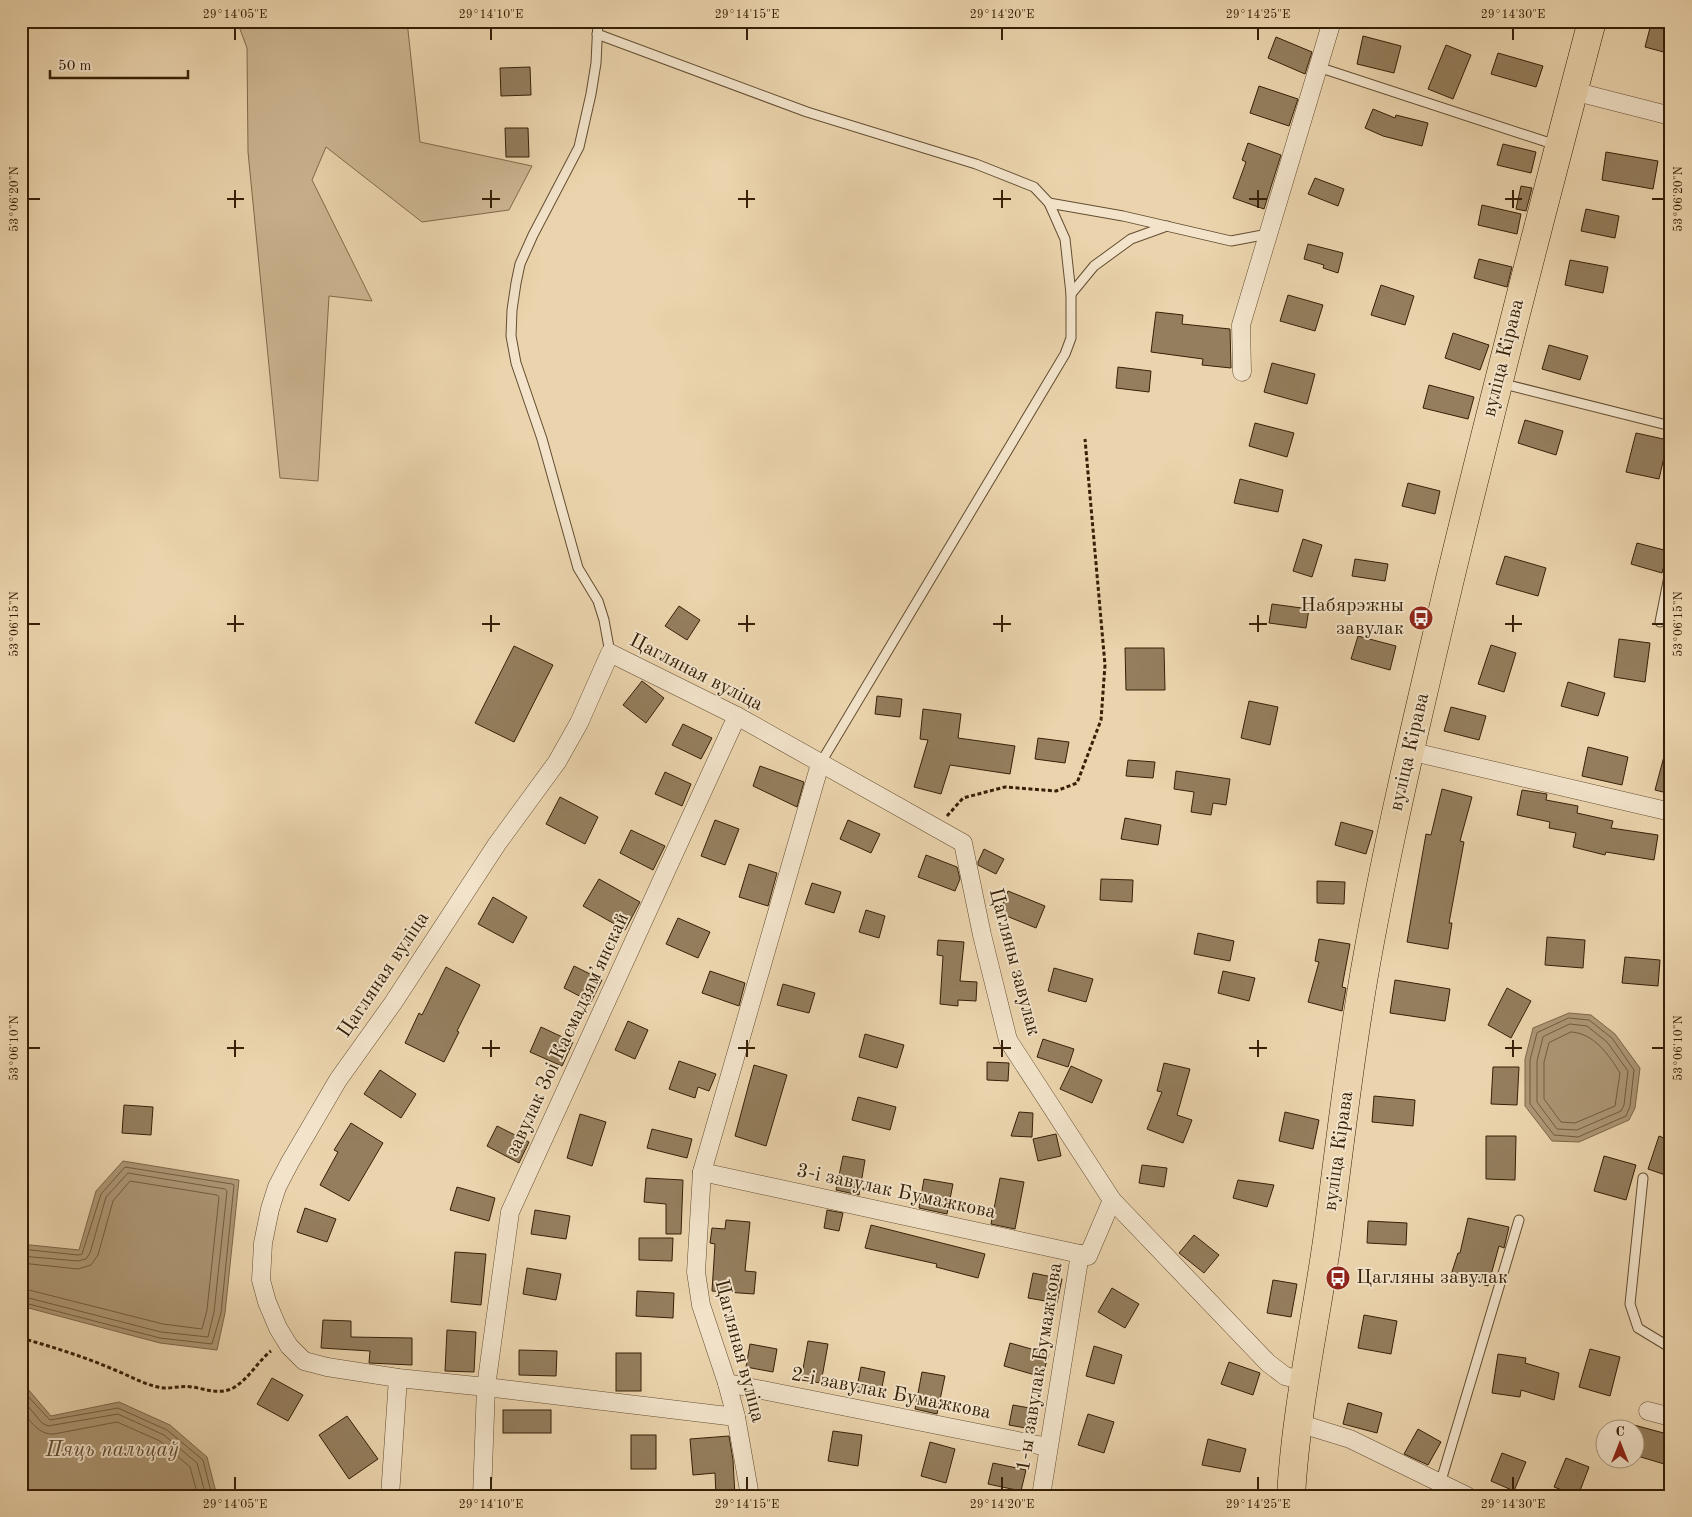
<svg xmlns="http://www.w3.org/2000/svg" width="1692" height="1517" font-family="'Old Standard TT',serif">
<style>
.green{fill:#ccb591;stroke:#816a4c}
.water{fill:#ad9775;stroke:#7d6749}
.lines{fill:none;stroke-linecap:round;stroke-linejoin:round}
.shore{stroke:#725c3e;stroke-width:1}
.building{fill:#947e5d;stroke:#362007}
.lane-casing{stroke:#634d30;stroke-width:11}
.street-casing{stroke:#634d30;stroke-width:19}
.primary-casing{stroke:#362007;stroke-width:29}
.path{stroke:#362007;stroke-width:3;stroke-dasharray:4 2.5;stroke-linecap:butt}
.lane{stroke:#f2e3ca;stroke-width:9}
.street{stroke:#f2e3ca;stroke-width:18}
.primary{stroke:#ebd4ad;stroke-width:28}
.ticks{fill:none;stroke:#362007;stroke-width:2}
.labels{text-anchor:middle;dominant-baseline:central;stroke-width:4;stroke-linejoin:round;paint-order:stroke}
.street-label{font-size:20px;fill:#362007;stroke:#f2e3ca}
.poi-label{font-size:20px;fill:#362007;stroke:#f2e3ca;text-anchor:end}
.water-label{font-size:21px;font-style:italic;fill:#604a2e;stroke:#f2e3ca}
.neatline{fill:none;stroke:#362007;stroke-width:2}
.ticks-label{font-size:12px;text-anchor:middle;fill:#362007}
</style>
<rect width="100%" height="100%" fill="#ebd4ad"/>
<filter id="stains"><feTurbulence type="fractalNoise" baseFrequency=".004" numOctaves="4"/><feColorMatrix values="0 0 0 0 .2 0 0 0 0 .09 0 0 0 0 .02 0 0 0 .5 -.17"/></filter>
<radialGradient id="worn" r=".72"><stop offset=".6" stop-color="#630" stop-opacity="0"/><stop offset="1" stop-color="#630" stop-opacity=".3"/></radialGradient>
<!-- green -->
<polygon class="green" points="237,21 407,21 420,142 532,166 509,210 422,222 326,147 312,180 372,301 329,296 318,481 280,478 248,152 247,48"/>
<!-- water -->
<g class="water">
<polygon points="1569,1013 1591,1015 1615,1034 1640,1068 1635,1108 1629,1120 1579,1142 1552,1141 1525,1106 1525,1059 1533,1028"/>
<polygon points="123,1161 239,1180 225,1313 217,1350 160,1343 21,1306 21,1244 79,1250 96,1191"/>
<polygon points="21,1381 51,1416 119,1402 170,1425 207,1457 217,1496 21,1496"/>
</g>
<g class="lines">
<!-- shore -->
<g class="shore">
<polygon points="1569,1018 1589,1020 1612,1038 1634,1070 1630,1106 1626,1116 1578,1137 1554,1135 1530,1104 1530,1060 1537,1033"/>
<polygon points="1570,1024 1587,1026 1607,1042 1628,1071 1624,1105 1621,1111 1577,1130 1557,1129 1537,1102 1537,1061 1543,1037"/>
<path d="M1571 1032C1594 1033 1609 1055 1620 1073L1615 1106 1575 1123 1561 1122 1544 1099V1062L1549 1043Z"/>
<polyline points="21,1249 78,1255 82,1254 101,1194 125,1167 232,1184 234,1185 221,1313 212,1344 160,1338 21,1302"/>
<polyline points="21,1256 78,1261 86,1259 90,1253 106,1197 128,1173 225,1189 227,1191 214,1312 208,1337 161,1332 21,1296"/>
<polyline points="21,1263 78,1269 91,1265 98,1255 113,1201 130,1181 217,1195 219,1197 207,1310 202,1329 163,1324 21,1288"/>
<polyline points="21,1389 50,1420 118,1408 167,1430 203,1460 212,1496"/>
<polyline points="21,1398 42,1423 48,1426 118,1414 164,1435 197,1463 206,1496"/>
<path d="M21 1410C31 1421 38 1435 54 1434L117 1422 160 1441 190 1467 198 1496"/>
</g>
</g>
<!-- building -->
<g class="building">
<polygon points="1651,24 1671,30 1671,54 1645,47"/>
<polygon points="1363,36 1401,46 1394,73 1357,64"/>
<polygon points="1276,37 1312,52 1305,74 1268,58"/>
<polygon points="1446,45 1471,55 1453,99 1428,89"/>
<polygon points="1498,53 1543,66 1536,87 1491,74"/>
<polygon points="530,67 531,95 501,96 500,68"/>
<polygon points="1259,86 1298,99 1289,126 1250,113"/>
<polygon points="1373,109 1395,118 1396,115 1428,123 1422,146 1383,136 1365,128"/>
<polygon points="505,128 528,128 529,157 506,157"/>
<polygon points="1248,143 1281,155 1264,209 1233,198 1246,162 1242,160"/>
<polygon points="1503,144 1536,152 1531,173 1497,165"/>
<polygon points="1606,152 1658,161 1653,189 1602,180"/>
<polygon points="1315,178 1344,189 1338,206 1308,194"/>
<polygon points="1521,186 1532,188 1526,211 1516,209"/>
<polygon points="1482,205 1521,214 1517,234 1478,225"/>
<polygon points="1586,209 1619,216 1615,238 1581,231"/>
<polygon points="1308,244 1343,253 1338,273 1323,268 1324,265 1304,259"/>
<polygon points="1479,259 1512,267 1507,287 1474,278"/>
<polygon points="1570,260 1608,267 1603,293 1565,285"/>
<polygon points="1381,285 1414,296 1405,325 1371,315"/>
<polygon points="1288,295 1323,305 1315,331 1280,321"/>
<polygon points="1156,312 1183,315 1182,324 1230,329 1231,368 1202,365 1203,359 1151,352"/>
<polygon points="1453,333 1489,345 1480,370 1445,358"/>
<polygon points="1549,345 1588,356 1580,380 1542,369"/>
<polygon points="1272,363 1315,374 1307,404 1264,392"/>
<polygon points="1118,367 1151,371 1149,392 1116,388"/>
<polygon points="1429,385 1474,397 1468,419 1423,408"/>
<polygon points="1525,420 1563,431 1556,455 1518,443"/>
<polygon points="1255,423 1294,433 1287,457 1249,446"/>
<polygon points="1636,433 1668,440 1659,479 1626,472"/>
<polygon points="1240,479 1283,490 1278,512 1234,503"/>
<polygon points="1408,483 1440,491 1435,514 1402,506"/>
<polygon points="1303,539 1322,545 1312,577 1293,571"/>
<polygon points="1637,543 1668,551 1662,573 1631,564"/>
<polygon points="1505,556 1546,568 1538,596 1496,584"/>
<polygon points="1355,559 1388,564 1385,581 1352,576"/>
<polygon points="1272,604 1309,609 1306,628 1269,623"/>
<polygon points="679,606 700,620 687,640 665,626"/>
<polygon points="1358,636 1396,646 1390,670 1351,659"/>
<polygon points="1619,639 1650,643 1645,682 1614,677"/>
<polygon points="1491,645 1516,653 1504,692 1478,684"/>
<polygon points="514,646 553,665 514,742 475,723"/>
<polygon points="1125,648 1164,648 1165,690 1126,690"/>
<polygon points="642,681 664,698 646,723 623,705"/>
<polygon points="1568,682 1605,693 1598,716 1561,706"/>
<polygon points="877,696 902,699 900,717 875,714"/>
<polygon points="1249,701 1278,707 1270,745 1241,738"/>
<polygon points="1451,707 1486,716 1479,740 1444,731"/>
<polygon points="923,709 961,714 958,738 1015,746 1010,774 950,765 941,794 914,787 928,740 920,739"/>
<polygon points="683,724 712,738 701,759 672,745"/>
<polygon points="1038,738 1069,742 1065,763 1035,759"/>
<polygon points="1588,747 1628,757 1622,785 1582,776"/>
<polygon points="1666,749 1671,750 1671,794 1655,790"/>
<polygon points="1128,760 1155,762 1153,778 1126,776"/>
<polygon points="760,766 804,782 797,807 753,786"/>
<polygon points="1176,771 1230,779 1226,805 1213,803 1211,815 1191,812 1194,792 1174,789"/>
<polygon points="665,772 691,784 682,806 655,794"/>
<polygon points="1442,789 1472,797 1460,841 1464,842 1449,923 1452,923 1448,949 1407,942 1426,834 1431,835"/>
<polygon points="1522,790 1547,794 1546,800 1578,806 1577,813 1613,821 1611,828 1658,835 1654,860 1606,852 1605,855 1573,847 1576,833 1549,828 1550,822 1517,815"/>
<polygon points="560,797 598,817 585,844 546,824"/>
<polygon points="1125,818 1161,825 1158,845 1121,839"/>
<polygon points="715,820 739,829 725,865 701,856"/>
<polygon points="848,820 880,834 871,853 840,839"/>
<polygon points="1341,822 1373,831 1366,854 1335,845"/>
<polygon points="631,830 665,846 653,870 620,853"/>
<polygon points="984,849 1004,859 996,874 978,865 978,862"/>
<polygon points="926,855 957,867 960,879 955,891 918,877"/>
<polygon points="749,864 777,873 768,906 739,897"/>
<polygon points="599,879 640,902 625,930 583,906"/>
<polygon points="1101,879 1133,880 1132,902 1100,900"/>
<polygon points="1317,881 1345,882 1344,904 1317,903"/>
<polygon points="812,883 841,892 834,913 805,904"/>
<polygon points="1008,891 1045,906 1036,928 999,913"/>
<polygon points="493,897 527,917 513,943 478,924"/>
<polygon points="866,910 885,916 879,938 859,932"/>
<polygon points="678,918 710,932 698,958 666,944"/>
<polygon points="1198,933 1234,941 1230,961 1194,954"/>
<polygon points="1547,937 1585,940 1583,968 1545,965"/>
<polygon points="1319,939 1350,944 1342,987 1346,988 1342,1011 1308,1002 1319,962 1315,961"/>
<polygon points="938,940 964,942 960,981 977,982 976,1001 958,1000 958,1006 940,1004 943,956 937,955"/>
<polygon points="1625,957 1660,960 1658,986 1622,983"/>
<polygon points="574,966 602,980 591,1002 564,988"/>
<polygon points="446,967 480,985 457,1031 459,1032 444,1062 405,1043 419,1013 422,1015"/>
<polygon points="1054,968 1093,979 1086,1002 1048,991"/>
<polygon points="710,971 745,983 739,1006 702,993"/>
<polygon points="1223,971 1255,978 1249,1001 1218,993"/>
<polygon points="1395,980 1450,989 1445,1021 1390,1013"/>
<polygon points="783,984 815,993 809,1013 777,1005"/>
<polygon points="1507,988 1531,1001 1511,1038 1488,1025"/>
<polygon points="628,1021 648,1030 635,1059 615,1050"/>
<polygon points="541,1027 573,1042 562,1066 530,1052"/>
<polygon points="865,1034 904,1045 897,1068 859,1057"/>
<polygon points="1043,1039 1074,1049 1068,1067 1037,1057"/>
<polygon points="679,1061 716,1074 709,1091 698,1087 695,1098 669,1089"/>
<polygon points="987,1062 1009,1063 1008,1081 987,1080"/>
<polygon points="1164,1063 1190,1069 1177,1115 1192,1120 1183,1143 1147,1129 1162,1092 1157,1091"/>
<polygon points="754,1065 787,1075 766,1146 735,1136"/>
<polygon points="1071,1066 1102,1080 1092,1103 1060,1089"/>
<polygon points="1493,1067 1519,1067 1517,1105 1491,1104"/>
<polygon points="380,1070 416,1094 401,1118 364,1094"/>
<polygon points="1374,1096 1415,1100 1413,1126 1372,1122"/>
<polygon points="858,1097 896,1107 890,1130 852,1120"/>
<polygon points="124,1105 153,1107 151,1135 122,1133"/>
<polygon points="1019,1112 1033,1113 1032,1137 1011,1136"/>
<polygon points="1285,1112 1319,1120 1313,1149 1279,1141"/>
<polygon points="580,1114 606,1122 592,1166 567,1158"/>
<polygon points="351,1123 383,1143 349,1201 320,1185 338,1152 334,1150"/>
<polygon points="497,1126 529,1142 519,1163 487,1146"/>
<polygon points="652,1129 692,1139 687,1158 647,1148"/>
<polygon points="1056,1134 1061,1156 1038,1161 1033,1139"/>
<polygon points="1486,1136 1516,1136 1515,1180 1486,1179"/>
<polygon points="1659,1136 1671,1141 1671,1167 1668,1176 1648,1169"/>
<polygon points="843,1156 865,1160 859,1195 836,1190"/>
<polygon points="1604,1156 1636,1165 1626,1200 1594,1191"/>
<polygon points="1142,1165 1167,1168 1164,1187 1139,1183"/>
<polygon points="646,1178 683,1180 681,1234 666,1234 666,1204 644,1202"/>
<polygon points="1000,1178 1024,1182 1015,1229 991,1224"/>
<polygon points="924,1179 953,1184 947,1214 919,1208"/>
<polygon points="1238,1180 1274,1185 1267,1207 1233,1198"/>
<polygon points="457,1187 495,1198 489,1221 450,1210"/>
<polygon points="305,1208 336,1219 327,1242 297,1232"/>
<polygon points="535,1210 570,1216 566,1239 531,1234"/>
<polygon points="827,1210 843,1213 839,1231 824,1228"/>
<polygon points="1468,1218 1509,1227 1504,1248 1499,1246 1488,1286 1451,1275 1458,1253 1460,1253"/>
<polygon points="726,1220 750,1222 745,1271 756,1272 754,1294 712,1291 715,1244 710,1243 712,1228 725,1229"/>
<polygon points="1368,1221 1407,1223 1406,1245 1367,1243"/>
<polygon points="871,1225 985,1254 978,1278 936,1267 937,1264 865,1248"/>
<polygon points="1194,1235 1219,1255 1204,1273 1179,1253"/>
<polygon points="639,1238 673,1238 672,1261 639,1260"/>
<polygon points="455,1252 486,1254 481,1305 451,1302"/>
<polygon points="527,1268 561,1274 556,1300 523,1294"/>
<polygon points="1033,1273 1062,1279 1057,1303 1028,1298"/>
<polygon points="1273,1280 1297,1284 1291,1317 1267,1313"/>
<polygon points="1112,1288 1139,1304 1125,1328 1098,1312"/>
<polygon points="637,1291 674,1293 673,1318 636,1316"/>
<polygon points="1364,1315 1397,1321 1391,1354 1358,1348"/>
<polygon points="323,1320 351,1321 351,1337 412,1338 412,1365 369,1363 370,1351 321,1348"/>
<polygon points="447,1330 476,1332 474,1372 445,1371"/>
<polygon points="808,1341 828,1344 821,1383 801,1380"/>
<polygon points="1010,1343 1049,1354 1042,1377 1004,1366"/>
<polygon points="750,1344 777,1349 773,1372 746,1367"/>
<polygon points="1094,1346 1122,1355 1114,1384 1086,1376"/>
<polygon points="1590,1349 1620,1357 1610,1396 1579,1387"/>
<polygon points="519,1350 557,1351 556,1376 519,1375"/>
<rect x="616" y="1353" width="25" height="38"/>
<polygon points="1498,1354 1526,1358 1525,1363 1559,1373 1554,1400 1521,1390 1520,1397 1492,1393"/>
<polygon points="1229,1362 1260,1373 1253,1395 1221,1384"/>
<polygon points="861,1367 885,1372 880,1397 856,1392"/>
<polygon points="922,1372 945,1376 937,1414 915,1409"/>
<polygon points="272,1378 303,1395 288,1421 257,1404"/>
<polygon points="1348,1403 1382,1413 1377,1433 1343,1424"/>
<polygon points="1013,1405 1035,1409 1031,1429 1009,1425"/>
<rect x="503" y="1410" width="48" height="23"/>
<polygon points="1088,1414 1114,1422 1104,1453 1078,1445"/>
<polygon points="347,1416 378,1459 349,1479 319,1435"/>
<polygon points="1634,1425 1671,1435 1671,1466 1634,1455"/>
<polygon points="1418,1429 1441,1442 1428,1465 1404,1454"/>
<polygon points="833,1431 862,1435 858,1466 828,1461"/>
<rect x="631" y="1435" width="25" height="34"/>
<polygon points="729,1436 733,1460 735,1496 716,1496 715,1473 693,1475 690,1439"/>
<polygon points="1208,1439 1246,1449 1240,1472 1202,1465"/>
<polygon points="930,1442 955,1449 946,1483 921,1476"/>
<polygon points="1502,1453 1526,1462 1514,1491 1491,1481"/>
<polygon points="1566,1458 1589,1467 1578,1496 1554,1487"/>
<polygon points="993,1463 1026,1470 1021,1491 988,1484"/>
</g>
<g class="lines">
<defs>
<g id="lane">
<polyline points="598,21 596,63 591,94 579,147 533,235 520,264 516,283 512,310 511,336 516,363 542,439 578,568 598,601 604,620 610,653"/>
<polyline points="597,34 807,112 976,164 1034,187 1049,203"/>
<polyline points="1318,67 1556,145"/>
<polyline points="1071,294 1094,266 1131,239 1167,226"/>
<polyline points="1500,383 1671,426"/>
<polyline points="1660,622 1671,566"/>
<polyline points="820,764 1065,354 1071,338 1071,294 1065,239 1049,203 1123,216 1231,241 1268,234"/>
<polyline points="1643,1178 1630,1304 1638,1328 1671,1348"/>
<polyline points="1440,1484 1519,1220"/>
</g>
<g id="street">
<polyline points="1573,91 1671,116"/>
<polyline points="1242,372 1241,325 1332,21"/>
<polyline points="1409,751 1671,812"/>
<polyline points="702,1172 1080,1254"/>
<polyline points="727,1383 1048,1447"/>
<polyline points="1648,1411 1671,1417"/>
<polyline points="736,1417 486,1387 398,1378 327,1367 304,1361 289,1346 278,1328 267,1302 261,1280 263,1243 270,1209 277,1187 290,1162 338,1080 393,1003 497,844 557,762 579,723 610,653 737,716 963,843 982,935 1008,1040 1112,1200 1268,1363 1285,1376 1304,1381"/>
<polyline points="1298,1423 1350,1439 1467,1496"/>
<polyline points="390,1496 398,1378"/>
<polyline points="482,1496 486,1387 510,1212 737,716"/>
<polyline points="750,1496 736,1417 727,1383 701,1305 696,1272 702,1172 820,764"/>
<polyline points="1041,1496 1080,1254 1088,1256 1112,1200"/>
</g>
<path id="primary" d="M1291 1496C1296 1407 1316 1321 1328 1234 1340 1144 1350 1053 1366 964 1389 834 1420 707 1450 579 1495 392 1543 207 1592 21"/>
</defs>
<!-- lane casing -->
<use href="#lane" class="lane-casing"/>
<!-- street casing -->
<use href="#street" class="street-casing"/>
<!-- primary casing -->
<use href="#primary" class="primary-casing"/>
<!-- path -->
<g class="path">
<polyline points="947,816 963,798 1005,787 1056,791 1077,783 1101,720 1105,665 1085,439"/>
<path d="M21 1338C53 1347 85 1357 115 1370 130 1376 143 1384 158 1387 169 1390 180 1385 192 1387 206 1389 219 1395 233 1388 249 1379 257 1362 271 1351"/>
</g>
<!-- lane -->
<use href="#lane" class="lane"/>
<!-- street -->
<use href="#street" class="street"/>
<!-- primary -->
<use href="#primary" class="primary"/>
</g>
<!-- ticks -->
<path class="ticks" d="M235 28V40M491 28V40M747 28V40M1002 28V40M1258 28V40M1513 28V40M235 190V208M491 190V208M747 190V208M1002 190V208M1258 190V208M1513 190V208M28 199H40M227 199H244M482 199H500M738 199H755M993 199H1011M1249 199H1267M1505 199H1522M1652 199H1664M235 615V632M491 615V632M747 615V632M1002 615V632M1258 615V632M1513 615V632M28 624H40M227 624H244M482 624H500M738 624H755M993 624H1011M1249 624H1267M1505 624H1522M1652 624H1664M235 1040V1057M491 1040V1057M747 1040V1057M1002 1040V1057M1258 1040V1057M1513 1040V1057M28 1048H40M227 1048H244M482 1048H500M738 1048H755M993 1048H1011M1249 1048H1267M1505 1048H1522M1652 1048H1664M235 1477V1490M491 1477V1490M747 1477V1490M1002 1477V1490M1258 1477V1490M1513 1477V1490"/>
<!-- icons -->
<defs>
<symbol id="bus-disc" viewBox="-11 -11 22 22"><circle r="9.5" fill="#8f2418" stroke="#f2e3ca"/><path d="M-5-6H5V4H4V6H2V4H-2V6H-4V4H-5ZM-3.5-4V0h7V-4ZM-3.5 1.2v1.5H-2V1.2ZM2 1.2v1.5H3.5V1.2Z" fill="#fff"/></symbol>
</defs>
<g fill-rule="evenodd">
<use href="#bus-disc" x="1407" y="604" width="28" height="28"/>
<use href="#bus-disc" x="1324" y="1264" width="28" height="28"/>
</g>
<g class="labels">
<!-- street labels -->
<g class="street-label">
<text transform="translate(1504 358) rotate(-76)">вуліца Кірава</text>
<text transform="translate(696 673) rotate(27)">Цагляная вуліца</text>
<text transform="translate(1410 752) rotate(-77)">вуліца Кірава</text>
<text transform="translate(1014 962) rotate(75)">Цагляны завулак</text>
<text transform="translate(384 975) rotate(-56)">Цагляная вуліца</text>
<text transform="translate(568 1035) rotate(-65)">завулак Зоі Касмадзямʼянскай</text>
<text transform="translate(1339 1151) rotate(-82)">вуліца Кірава</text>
<text transform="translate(896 1192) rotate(12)">3-і завулак Бумажкова</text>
<text transform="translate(739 1351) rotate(75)">Цагляная вуліца</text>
<text transform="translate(1040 1367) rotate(-81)">1-ы завулак Бумажкова</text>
<text transform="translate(891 1394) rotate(11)">2-і завулак Бумажкова</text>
</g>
<!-- poi labels -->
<g class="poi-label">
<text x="1404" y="606">Набярэжны<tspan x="1404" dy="23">завулак</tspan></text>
<text x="1356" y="1278" text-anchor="start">Цагляны завулак</text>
</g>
<!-- water labels -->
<g class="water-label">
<text x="112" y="1450">Пяць пальцаў</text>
</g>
</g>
<!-- margin -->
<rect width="1692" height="1517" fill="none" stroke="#ebd4ad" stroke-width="55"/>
<!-- north arrow -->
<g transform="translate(1620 1444)"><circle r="24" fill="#f2e3ca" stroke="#a7957c"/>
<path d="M0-4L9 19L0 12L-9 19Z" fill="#8f2418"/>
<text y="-8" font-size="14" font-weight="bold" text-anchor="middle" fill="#362007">С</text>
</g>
<!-- scale -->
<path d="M50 70v8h138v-8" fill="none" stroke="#362007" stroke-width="2.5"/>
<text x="58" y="70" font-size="15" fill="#362007" stroke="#f2e3ca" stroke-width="4" paint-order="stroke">50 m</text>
<rect x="28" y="28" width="1636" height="1462" class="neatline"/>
<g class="ticks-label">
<text x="235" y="18">29°14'05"E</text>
<text x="491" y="18">29°14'10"E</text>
<text x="747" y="18">29°14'15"E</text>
<text x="1002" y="18">29°14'20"E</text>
<text x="1258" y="18">29°14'25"E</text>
<text x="1513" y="18">29°14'30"E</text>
<text transform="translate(14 199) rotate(-90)" y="4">53°06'20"N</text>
<text transform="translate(1678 199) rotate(-90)" y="4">53°06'20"N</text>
<text transform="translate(14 624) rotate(-90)" y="4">53°06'15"N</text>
<text transform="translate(1678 624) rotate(-90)" y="4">53°06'15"N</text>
<text transform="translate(14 1048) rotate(-90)" y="4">53°06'10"N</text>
<text transform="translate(1678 1048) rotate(-90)" y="4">53°06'10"N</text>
<text x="235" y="1508">29°14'05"E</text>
<text x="491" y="1508">29°14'10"E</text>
<text x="747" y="1508">29°14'15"E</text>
<text x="1002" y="1508">29°14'20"E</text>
<text x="1258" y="1508">29°14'25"E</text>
<text x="1513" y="1508">29°14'30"E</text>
</g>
<rect width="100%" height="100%" filter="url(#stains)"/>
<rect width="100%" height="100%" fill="url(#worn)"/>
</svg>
